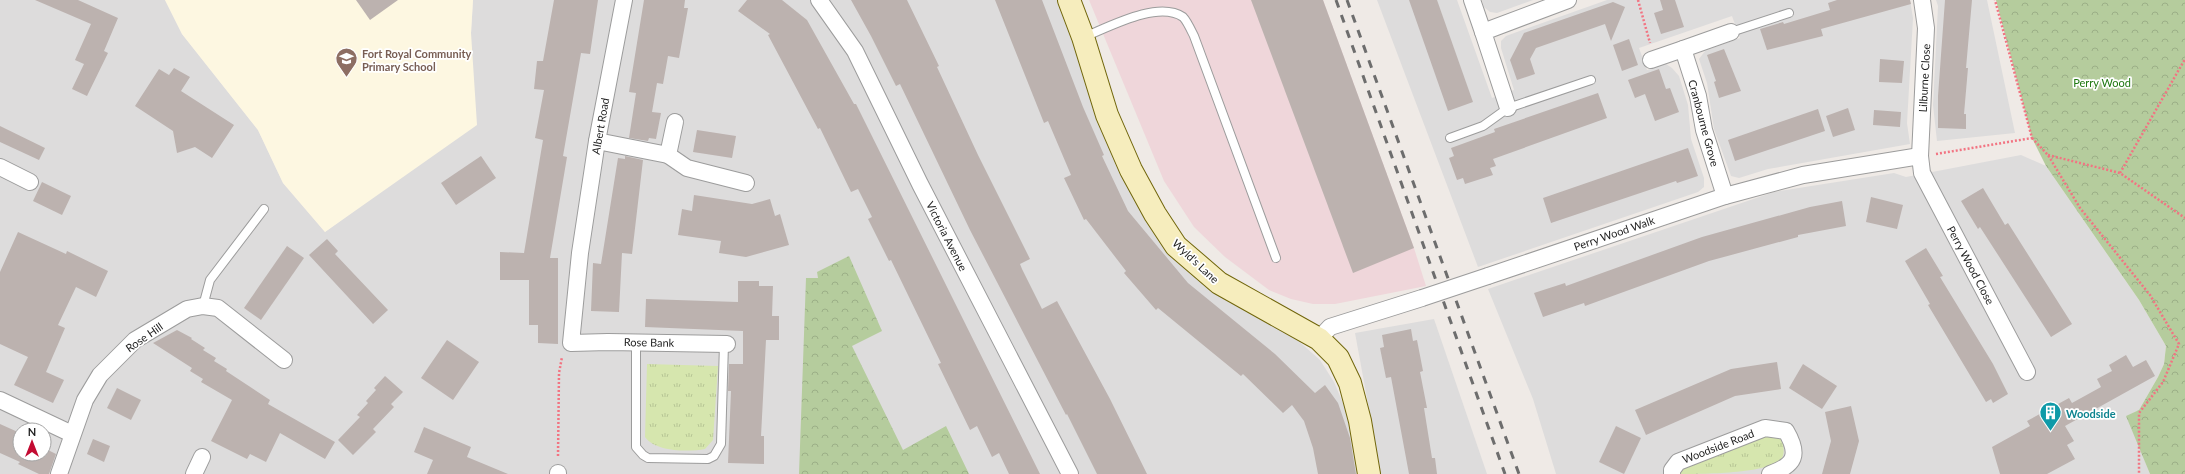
<svg xmlns="http://www.w3.org/2000/svg" width="2185" height="474" font-family="Lato,sans-serif">
<style>
.residential{fill:#dddcdc;fill-rule:evenodd}
.commercial{fill:#efd6da}
.education{fill:#fdf7e1}
.grass{fill:url(#grass-tufts)}
.forest{fill:url(#forest-crowns)}
.building{fill:#bcb2af}
.lines{fill:none;stroke-linecap:round;stroke-linejoin:round}
.lane-casing{stroke:#9c9c9c;stroke-width:10}
.street-casing{stroke:#9c9c9c;stroke-width:18}
.secondary-casing{stroke:#71660b;stroke-width:24}
.path{stroke:#f27482;stroke-width:2.5;stroke-dasharray:2 2;stroke-linecap:butt}
.lane{stroke:#fff;stroke-width:8}
.street{stroke:#fff;stroke-width:16}
.secondary{stroke:#f6edbd;stroke-width:22}
.rail{stroke:#6d6d6d;stroke-width:3;stroke-dasharray:8 8;stroke-linecap:butt}
.street-bridge-casing{stroke:#9c9c9c;stroke-width:18;stroke-linecap:butt}
.street-bridge{stroke:#fff;stroke-width:16}
.labels{text-anchor:middle;dominant-baseline:central;stroke-width:3.5;stroke-linejoin:round;paint-order:stroke}
.education-label{font-size:11px;font-weight:bold;fill:#785e54;stroke:#fff;text-anchor:start}
.street-label{font-size:11px;fill:#1f1f1f;stroke:#fff}
.park-label{font-size:11px;fill:#1f7812;stroke:#fff}
.culture-label{font-size:11px;font-weight:bold;fill:#0d838f;stroke:#fff;text-anchor:start}
</style>
<defs>
<pattern id="grass-tufts" width="24" height="20" patternUnits="userSpaceOnUse"><rect width="24" height="20" fill="#d6e6ae"/><path d="M3 7l-1-3M5 7V3M7 7l1-3M15 17l-1-3M17 17v-4M19 17l1-3" fill="none" stroke="#b7c595"/></pattern>
<pattern id="forest-crowns" width="20" height="18" patternUnits="userSpaceOnUse"><rect width="20" height="18" fill="#b5cc9d"/><path d="M2 6a3 3 0 1 1 6 0M12 15a3 3 0 1 1 6 0" fill="none" stroke="#9baf87"/></pattern>
</defs>
<rect width="100%" height="100%" fill="#efeae6"/>
<!-- residential -->
<g class="residential">
<path d="M0 0H165L182 34 258 130 283 183 325 232 365 203 471 33 473 0H1057L1116 158 1136 198 1320 360 1334 382 1346 410 1360 474H0ZM20 430H44V454H20Z"/>
<polygon points="1377,0 1457,0 1492,98 1514,90 1501,48 1501,41 1506,36 1607,0 1910,0 1913,18 1907,123 1910,144 1768,169 1739,178 1731,176 1714,129 1707,83 1699,59 1705,51 1740,38 1732,16 1639,48 1647,70 1666,64 1672,68 1679,76 1688,105 1691,139 1704,178 1704,187 1698,192 1478,267"/>
<polygon points="1482,0 1533,0 1497,13 1490,12 1484,7"/>
<polygon points="1936,0 1987,0 2015,133 1937,141 1933,105 1938,6"/>
<polygon points="2021,155 2046,166 2139,300 2166,346 2164,364 2158,377 2139,410 2127,416 2150,474 1556,474 1533,399 1488,289 1774,192 1894,173 1906,177"/>
<polygon points="1434,319 1487,474 1381,474 1355,333"/>
</g>
<!-- commercial -->
<polygon class="commercial" points="1089,0 1323,0 1414,248 1426,286 1335,304 1313,304 1291,299 1269,290 1225,257 1194,227 1164,181"/>
<!-- education -->
<polygon class="education" points="165,0 473,0 471,33 477,125 325,232 283,183 258,130 182,34"/>
<!-- grass -->
<g class="grass">
<path d="M647 364 718 366 713 440 705 449C689 452 655 452 645 437Z"/>
<path d="M1774 433 1783 440C1783 446 1785 453 1782 458 1773 474 1696 474 1676 474L1681 466Z"/>
</g>
<!-- forest -->
<g class="forest">
<polygon points="1996,0 2185,0 2185,474 2150,474 2126,416 2139,410 2158,377 2164,364 2166,346 2139,300 2046,166 2032,138"/>
<polygon points="849,256 882,331 852,346 903,450 946,426 969,474 799,474 806,278 818,278 817,272"/>
</g>
<!-- building -->
<g class="building">
<polygon points="35,0 78,0 118,18 104,51 108,53 87,96 72,89 84,64 75,60 91,24"/>
<polygon points="356,0 398,0 370,20"/>
<polygon points="554,0 598,0 590,54 581,53 563,156 567,157 550,258 558,258 558,344 538,343 538,325 529,325 529,280 500,280 500,252 524,253 543,140 535,138 544,90 534,89 537,61 543,61"/>
<polygon points="644,0 685,0 684,8 688,8 679,58 668,56 663,84 657,83 652,112 661,113 656,139 649,138 648,141 629,138 636,93 629,92"/>
<polygon points="747,0 782,0 807,20 854,104 856,104 1040,474 1009,474 999,453 992,457 977,426 970,430 938,364 941,363 891,260 889,261 868,219 872,217 858,189 851,192 820,128 818,129 768,35 770,34 738,11"/>
<polygon points="851,0 907,0 939,66 937,67 978,155 1030,259 1020,264 1022,269 1042,309 1057,301 1110,399 1147,474 1097,474 1067,414 1066,415 970,230 900,84 896,86 871,36"/>
<polygon points="995,0 1042,0 1083,107 1104,155 1102,156 1128,211 1188,283 1275,354 1315,393 1325,385 1338,403 1350,438 1356,474 1318,474 1313,448 1304,421 1292,405 1283,413 1243,374 1241,376 1158,308 1156,310 1124,273 1126,271 1086,219 1084,220 1064,178 1071,175 1048,121 1044,123"/>
<polygon points="1251,0 1323,0 1414,248 1353,273"/>
<polygon points="1409,0 1437,0 1473,102 1448,111"/>
<polygon points="1660,0 1675,0 1684,27 1661,34 1654,13 1663,10"/>
<polygon points="1837,0 1910,0 1911,4 1821,29 1823,36 1767,50 1760,29 1783,22 1784,24 1830,10 1828,3"/>
<polygon points="1945,0 1972,0 1966,68 1968,68 1964,114 1966,114 1966,129 1938,128 1938,96"/>
<polygon points="1613,2 1625,7 1611,41 1605,24 1536,48 1530,59 1535,74 1517,80 1510,60 1524,33"/>
<polygon points="1629,39 1638,65 1622,71 1613,45"/>
<polygon points="1724,49 1741,91 1719,98 1714,82 1716,81 1707,55"/>
<polygon points="1880,59 1904,61 1902,83 1879,82"/>
<polygon points="174,68 190,77 181,91 234,125 212,158 195,147 177,153 173,131 135,106 159,69 169,75"/>
<polygon points="1659,69 1666,89 1670,88 1679,112 1655,121 1645,94 1635,98 1628,80"/>
<polygon points="1598,93 1607,118 1493,159 1496,166 1490,168 1493,175 1465,184 1463,178 1457,180 1449,158 1454,156 1451,148 1495,132 1494,129"/>
<polygon points="1848,108 1855,130 1833,137 1826,116"/>
<polygon points="1818,109 1825,131 1735,161 1728,140"/>
<polygon points="1874,110 1901,112 1900,127 1873,125"/>
<polygon points="0,126 45,148 39,160 0,142"/>
<polygon points="697,130 736,136 732,158 693,152"/>
<polygon points="1688,148 1698,176 1677,183 1676,181 1551,223 1543,198"/>
<polygon points="481,156 496,178 456,205 441,183"/>
<polygon points="625,156 643,160 632,254 622,253 619,312 591,311 593,263 601,264 618,158 625,159"/>
<polygon points="42,182 71,196 62,215 33,201"/>
<polygon points="1983,188 2005,225 2008,223 2072,324 2051,337 1980,227 1978,229 1961,201"/>
<polygon points="694,195 752,204 770,199 775,216 780,214 789,245 746,257 719,253 721,241 678,235 682,209 692,211"/>
<polygon points="1871,197 1903,205 1897,229 1866,222"/>
<polygon points="1842,201 1846,226 1798,235 1798,237 1709,261 1585,306 1584,303 1543,317 1534,293 1565,283 1566,286 1702,237 1810,207"/>
<polygon points="18,232 66,254 67,251 108,271 96,297 76,287 58,325 65,328 46,372 64,380 53,403 14,385 28,357 0,344 0,272"/>
<polygon points="327,239 338,251 335,254 388,310 373,324 309,255"/>
<polygon points="287,246 304,258 261,320 244,308"/>
<polygon points="1926,248 1943,276 1940,277 1993,364 2008,394 1993,403 1991,399 1986,402 1928,305 1930,304 1905,261"/>
<polygon points="738,281 759,281 759,286 773,286 772,316 779,316 779,340 766,340 761,436 764,436 764,464 728,463 731,391 728,391 729,364 743,364 743,331 645,327 646,299 738,302"/>
<polygon points="1411,329 1413,341 1417,340 1423,371 1420,372 1427,408 1424,408 1432,458 1435,458 1437,474 1409,474 1391,377 1386,378 1380,348 1384,347 1382,335"/>
<polygon points="177,330 192,338 191,339 205,348 203,350 216,358 214,361 227,369 226,371 270,400 268,404 335,442 325,459 280,433 266,462 250,454 247,459 211,441 232,400 201,382 203,379 190,371 192,368 153,343"/>
<polygon points="447,340 479,362 453,400 421,378"/>
<polygon points="2126,355 2133,367 2146,360 2155,376 2065,426 2074,441 2067,445 2075,459 2047,474 2000,474 1992,447 2030,426 2027,421 2069,398 2072,403 2101,387 2097,379 2112,371 2109,365"/>
<polygon points="1777,362 1781,389 1735,396 1646,435 1635,410 1731,369"/>
<polygon points="1803,364 1837,386 1822,409 1789,388"/>
<polygon points="385,376 403,392 391,404 394,407 373,429 376,432 353,455 338,440 360,417 357,415 368,403 366,401 376,390 374,388"/>
<polygon points="117,388 141,400 131,420 107,408"/>
<polygon points="1851,406 1859,441 1850,474 1822,474 1831,441 1825,412"/>
<polygon points="0,424 20,433 20,454 44,454 44,448 56,454 49,474 39,474 18,464 20,462 0,453"/>
<polygon points="1616,426 1641,438 1624,474 1599,462"/>
<polygon points="424,427 471,447 467,457 508,474 427,474 433,460 414,452"/>
<polygon points="93,439 110,446 104,462 87,454"/>
</g>
<g class="lines">
<defs>
<g id="lane">
<polyline points="1731,32 1789,13"/>
<path d="M1084 37C1109 27 1158 0 1183 17 1187 21 1191 30 1194 36L1276 258"/>
<polyline points="1450,138 1483,126 1508,108 1591,80"/>
<polyline points="203,306 210,280 264,209"/>
<polyline points="636,342 636,447 643,455 648,458 708,459 714,456 721,444 724,344"/>
</g>
<g id="street">
<polyline points="624,0 597,141 580,253 571,343 608,342 727,344"/>
<polyline points="819,0 855,51 920,184 1070,474"/>
<polyline points="1472,0 1483,32"/>
<polyline points="1922,0 1926,28 1920,156 1922,173 2027,372"/>
<polyline points="1651,60 1683,49"/>
<polyline points="1508,108 1483,32 1568,0"/>
<polyline points="597,141 668,155 687,168 746,183"/>
<polyline points="668,155 675,122"/>
<polyline points="0,167 30,182"/>
<polyline points="1725,196 1704,130 1698,96 1683,49 1731,32"/>
<polyline points="1488,276 1725,196 1803,175 1920,156"/>
<polyline points="1319,339 1330,327 1422,298"/>
<polyline points="0,400 72,434"/>
<polyline points="59,474 85,400 100,375 135,340 187,309 203,306 218,308 284,360"/>
<polyline points="194,474 202,457"/>
<polyline points="558,474 558,473"/>
<path d="M1672 474V470L1678 462 1765 428 1786 431C1800 455 1795 465 1770 474"/>
</g>
<polyline id="secondary" points="1069,0 1083,37 1107,115 1131,170 1155,214 1176,246 1219,283 1319,339 1338,358 1350,383 1360,421 1369,474"/>
</defs>
<!-- lane casing -->
<use href="#lane" class="lane-casing"/>
<!-- street casing -->
<use href="#street" class="street-casing"/>
<!-- secondary casing -->
<use href="#secondary" class="secondary-casing"/>
<!-- path -->
<g class="path">
<polyline points="1638,0 1650,43"/>
<polyline points="2032,138 2048,155 2080,208 2150,295 2179,344 2163,382 2139,413 2139,474"/>
<polyline points="1936,154 2032,138 1995,0"/>
<polyline points="2048,155 2120,173 2185,218"/>
<polyline points="2120,173 2185,59"/>
<polyline points="558,456 559,373 562,357"/>
</g>
<!-- lane -->
<use href="#lane" class="lane"/>
<!-- street -->
<use href="#street" class="street"/>
<!-- secondary -->
<use href="#secondary" class="secondary"/>
<!-- rail -->
<g class="rail">
<polyline points="1336,0 1505,474"/>
<polyline points="1347,0 1519,474"/>
</g>
<defs>
<polyline id="street-bridge" points="1422,298 1488,276"/>
</defs>
<!-- street-bridge casing -->
<use href="#street-bridge" class="street-bridge-casing"/>
<!-- street-bridge -->
<use href="#street-bridge" class="street-bridge"/>
</g>
<!-- icons -->
<defs>
<symbol id="school-pin" viewBox="-11 -11 22 30"><path d="M0 17L-7.5 6A9.5 9.5 0 1 1 7.5 6Z" fill="#8d6e63" stroke="#fff"/><path d="M0-5L7-2L0 1L-7-2ZM-4 1L0 2.5L4 1V4Q0 6-4 4Z" fill="#fff"/></symbol>
<symbol id="building-pin" viewBox="-11 -11 22 30"><path d="M0 17L-7.5 6A9.5 9.5 0 1 1 7.5 6Z" fill="#0f9aa8" stroke="#fff"/><path d="M-4-6H4V6H1V3H-1V6H-4ZM-2.5-4.3h1.7v1.8h-1.7ZM.8-4.3h1.7v1.8H.8ZM-2.5-1h1.7V.8h-1.7ZM.8-1h1.7V.8H.8Z" fill="#fff"/></symbol>
</defs>
<g fill-rule="evenodd">
<use href="#school-pin" x="334" y="46" width="25" height="34"/>
<use href="#building-pin" x="2038" y="400" width="25" height="34"/>
</g>
<g class="labels">
<!-- education labels -->
<g class="education-label">
<text x="362" y="53">Fort Royal Community<tspan x="362" dy="13">Primary School</tspan></text>
</g>
<!-- street labels -->
<g class="street-label">
<text transform="translate(1924 78) rotate(-87)">Lilburne Close</text>
<text transform="translate(1704 123) rotate(75)">Cranbourne Grove</text>
<text transform="translate(600 126) rotate(-80)">Albert Road</text>
<text transform="translate(1614 233) rotate(-19)">Perry Wood Walk</text>
<text transform="translate(947 236) rotate(63)">Victoria Avenue</text>
<text transform="translate(1196 261) rotate(43)">Wyld's Lane</text>
<text transform="translate(1971 265) rotate(62)">Perry Wood Close</text>
<text transform="translate(144 337) rotate(-35)">Rose Hill</text>
<text transform="translate(649 342) rotate(1)">Rose Bank</text>
<text transform="translate(1718 446) rotate(-21)">Woodside Road</text>
</g>
<!-- park labels -->
<g class="park-label">
<text x="2102" y="82">Perry Wood</text>
</g>
<!-- culture labels -->
<g class="culture-label">
<text x="2066" y="413">Woodside</text>
</g>
</g>
<!-- north arrow -->
<g transform="translate(32 442)"><circle r="19" fill="#ffffff" stroke="#a5a5a5"/>
<path d="M0-3L7 15L0 10L-7 15Z" fill="#c30b32"/>
<text y="-6" font-size="11" font-weight="bold" text-anchor="middle" fill="#1f1f1f">N</text>
</g>
</svg>
